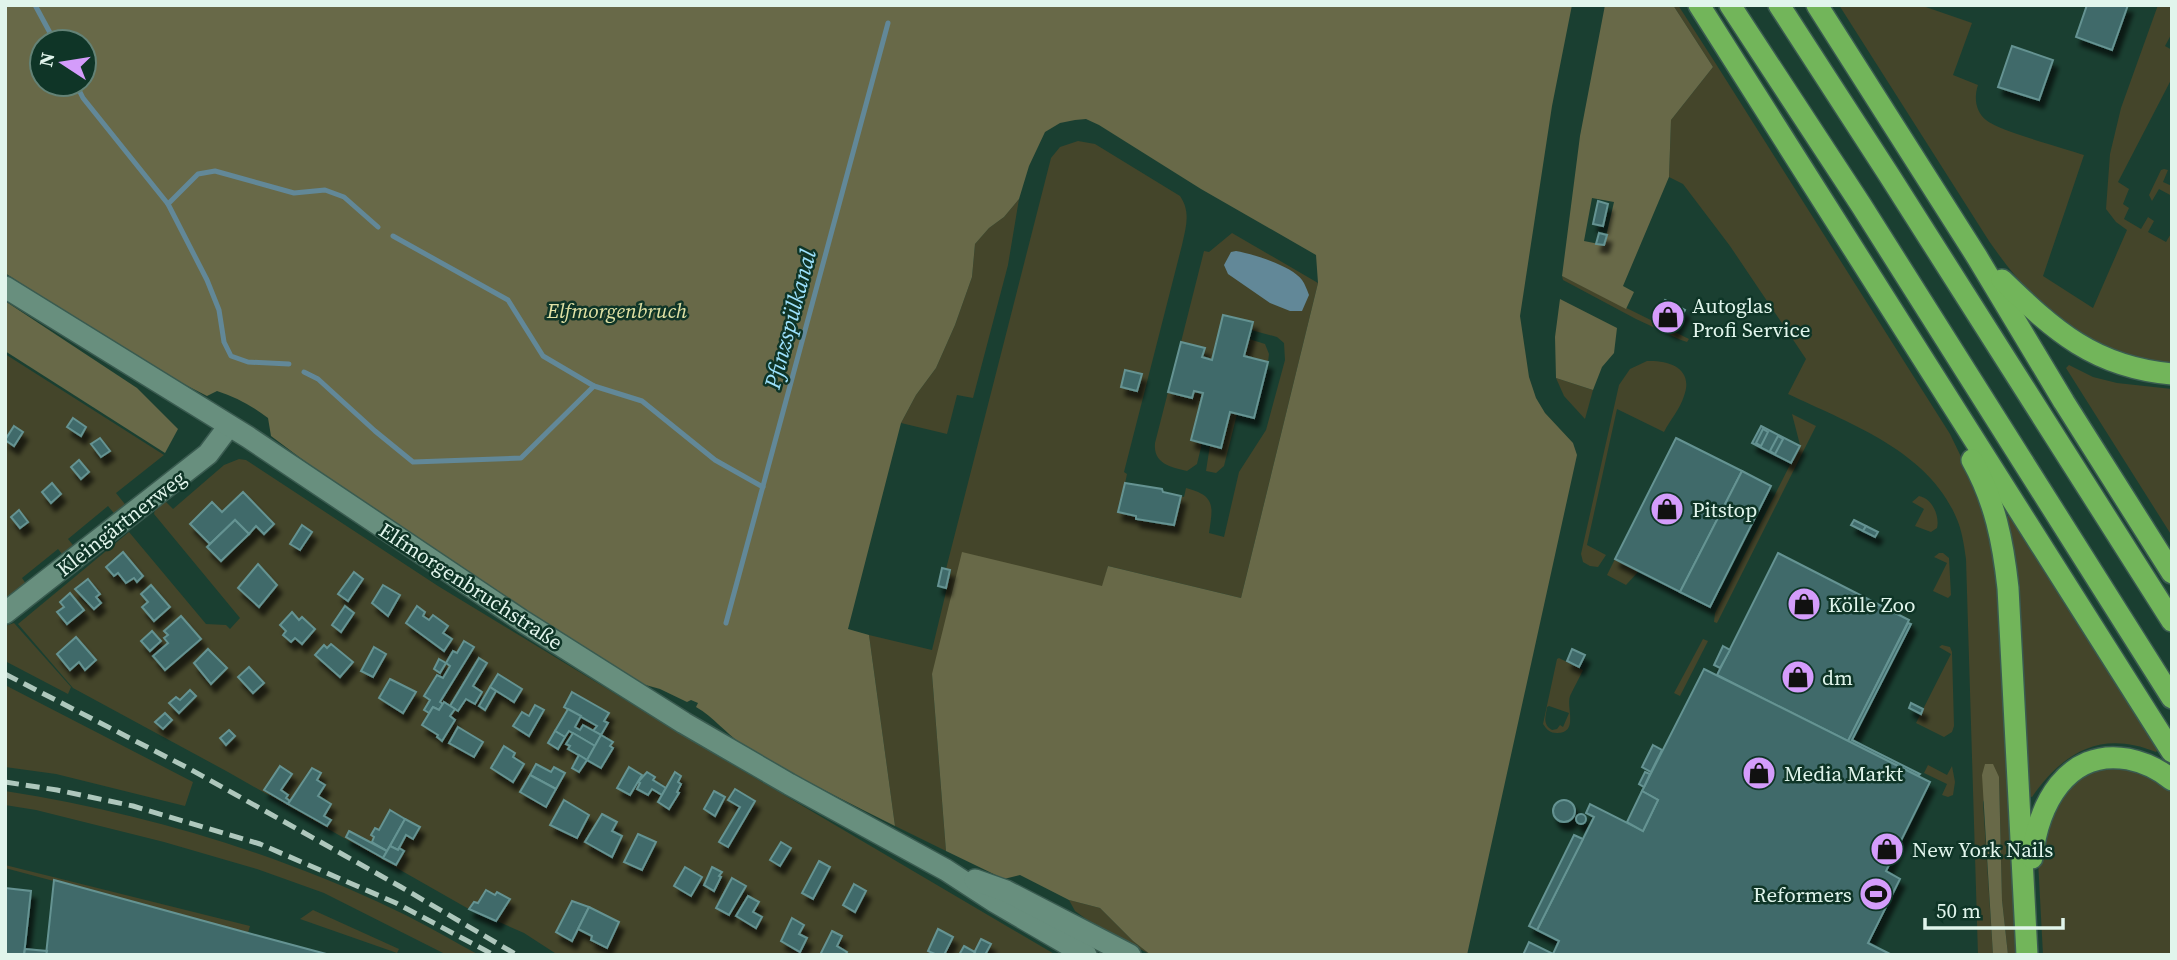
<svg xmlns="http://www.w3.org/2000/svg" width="2177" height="960" font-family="'Source Serif 4',serif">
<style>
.green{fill:#44452a;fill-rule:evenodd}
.forest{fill:#686948;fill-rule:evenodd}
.water{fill:#628898}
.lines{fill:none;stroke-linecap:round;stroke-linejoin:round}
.stream{stroke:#628898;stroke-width:5}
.building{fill:#3f6b6b;stroke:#659392;stroke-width:2;filter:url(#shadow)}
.street-casing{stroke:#3a5b50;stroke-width:24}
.secondary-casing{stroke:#3a5b50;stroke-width:24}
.highway-casing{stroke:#3a5b50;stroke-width:24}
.street{stroke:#688f7e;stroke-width:21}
.secondary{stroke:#688f7e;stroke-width:21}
.highway{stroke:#72b55a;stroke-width:21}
.rail{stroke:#aec7bc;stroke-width:5;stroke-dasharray:14 7;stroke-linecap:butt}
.labels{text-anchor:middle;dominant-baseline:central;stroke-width:5;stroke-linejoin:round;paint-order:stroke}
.poi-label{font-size:21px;fill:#e1f5ec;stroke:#0f3527;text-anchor:start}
.park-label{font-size:21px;font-style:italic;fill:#e1e2a5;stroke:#0f3527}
.street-label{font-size:21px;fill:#e1f5ec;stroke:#0f3527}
.water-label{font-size:23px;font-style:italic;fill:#9de2fd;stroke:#0f3527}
</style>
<defs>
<filter id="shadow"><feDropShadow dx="4.5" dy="8" stdDeviation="2" flood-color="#0009"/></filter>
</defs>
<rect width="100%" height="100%" fill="#1a3f31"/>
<!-- green -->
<g class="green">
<path d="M1673 5H1678L1716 64 1950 434 1982 500 2001 591 2020 955H2008L2002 900 1999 777 1983 802 1993 955H1978L1966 559C1964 545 1962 530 1956 517 1928 451 1849 423 1788 394L1806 359 1730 246 1683 184 1669 177 1671 120 1713 67Z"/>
<path d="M1839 5H1920L1972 23 1953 75 1978 85C1974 97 1975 111 1986 120 1999 131 2064 148 2084 155L2043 276 2093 308 2127 230 2116 222 2106 209 2110 154 2121 108 2158 5H2172V33L2165 46 2172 50V78L2118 182 2129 189 2123 204 2129 208 2124 219 2141 229 2148 217 2154 221 2148 232 2166 242 2172 232V364C2156 362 2138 361 2123 356 2065 337 2023 290 1989 241Z"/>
<path d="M1078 141 1095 144 1180 196C1191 212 1186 227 1182 245L1124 472 1127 474 1119 512 1155 524 1181 496 1184 497 1186 488C1216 496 1213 506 1209 533L1224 537 1239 472 1266 430 1285 360 1284 343 1277 337 1251 330 1252 322 1224 315 1212 360 1202 357 1204 348 1181 342 1204 251 1209 252 1232 233 1318 283 1241 598 1108 566 1103 586 932 674 946 851 895 826 869 635 932 650 951 571 946 569 1051 158 1060 147Z"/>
<polygon points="2164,169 2168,170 2163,182 2172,186 2172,196 2159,189 2152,201 2149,195 2161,170"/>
<polygon points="1019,199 1008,265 973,398 957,395 947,434 901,423 916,395 936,368 955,325 972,277 975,244 989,228 1004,217"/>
<polygon points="1562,276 1689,339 1687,342 1681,340 1636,319 1563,280"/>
<polygon points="1249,339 1265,344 1269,354 1268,362 1244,356"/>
<polygon points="5,354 164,455 116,493 128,508 117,517 108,506 68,539 77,550 66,559 58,549 22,578 28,587 5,604"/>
<path d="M1647 361C1670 360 1694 369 1684 396 1680 409 1670 420 1664 432L1617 409 1587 545 1606 555 1598 567 1590 566 1583 562 1581 554 1619 385 1630 369Z"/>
<polygon points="2069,365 2093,377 2117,383 2172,389 2172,536 2066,368"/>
<polygon points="1556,378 1593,390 1585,419 1564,396"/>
<path d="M1194 391 1203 393 1191 440 1202 443 1197 464 1187 471C1171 467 1153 464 1155 443L1168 392 1192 398Z"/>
<polygon points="1230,412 1237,414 1224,466 1216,473 1206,471 1210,445 1221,448"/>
<polygon points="1792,414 1816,426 1717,623 1714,622 1715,613 1800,445"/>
<polygon points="239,459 246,460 438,586 706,749 1056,955 558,955 524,933 467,908 228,772 73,688 18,624 129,532 206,624 226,625 230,629 240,618 154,514 155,509 165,501 173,509 224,465"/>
<path d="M1919 496C1932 498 1940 516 1937 528L1931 532 1915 526 1924 509 1912 502Z"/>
<path d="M2011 515 2158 749 2156 752C2102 730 2064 751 2032 797L2028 796 2016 570 2007 516Z"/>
<polygon points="1939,553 1943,553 1949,558 1951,595 1948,598 1933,591 1947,563 1934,557"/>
<polygon points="1615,559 1639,571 1626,585 1607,575"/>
<polygon points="14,623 71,687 68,694 5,661 5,626"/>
<polygon points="1703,639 1708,641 1680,696 1674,693"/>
<polygon points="1942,645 1950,647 1952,652 1954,726 1952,732 1944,737 1916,723 1951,654 1939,647"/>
<path d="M1559 658 1583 670C1579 679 1574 687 1570 696 1566 708 1579 733 1557 733 1550 733 1547 730 1543 724L1557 659ZM1549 706 1569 713 1563 727 1560 725 1557 729 1552 730C1542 724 1546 716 1547 707Z"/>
<polygon points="5,685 193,782 185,806 56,774 5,767"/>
<polygon points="1928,765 1947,775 1952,766 1955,782 1953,795 1948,797 1942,795 1947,784 1924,773"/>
<path d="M2105 766C2135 770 2147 773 2172 792V955H2043L2038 860 2052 812 2076 779Z"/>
<path d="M5 791C139 812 272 851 395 910 423 923 451 940 479 955H447L324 893 257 869 164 842 36 810 5 805Z"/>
<polygon points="5,865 250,926 248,933 5,868"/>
<polygon points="1069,900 1100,908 1133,941 1151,955 1086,919 1075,911"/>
<polygon points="313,910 399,949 397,953 300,919"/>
</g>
<!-- forest -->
<g class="forest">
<path d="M5 5H1572L1552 106 1520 316 1529 377 1536 398 1545 413 1573 443 1577 455 1467 955H1151L1133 941 1100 908 1069 900 1020 875 1004 879 946 851 932 674 962 552 1102 586 1108 566 1241 598 1318 283 1316 255 1201 189 1099 125 1086 119 1075 120 1060 123 1045 132 1029 166 1019 199 1004 217 989 228 975 244 972 277 955 325 936 368 916 395 901 423 848 629 869 635 895 826C843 800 791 774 742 744 725 733 714 717 696 707L698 703 691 700 687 702 660 689 635 682 374 513 271 436 268 418C252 406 236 397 217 391L207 396 143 363 5 273ZM42 42H84V84H42Z"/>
<path d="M1605 5H1673L1713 67 1671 120 1669 177 1623 286 1634 292 1626 309 1562 276 1580 136ZM1592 198 1614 202 1604 245 1584 241Z"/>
<polygon points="1560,299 1617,328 1614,353 1602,367 1593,390 1556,378 1555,337"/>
<polygon points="5,301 137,388 178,429 165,453 5,351"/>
<polygon points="1985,764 1993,764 1999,777 2002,900 2008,955 1993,955 1982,775"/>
</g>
<!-- water -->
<path class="water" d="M1236 251C1253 254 1292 266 1302 280 1305 284 1307 290 1309 295L1302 311H1290L1270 303 1228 274 1224 265 1231 252Z"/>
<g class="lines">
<!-- stream -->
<g class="stream">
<polyline points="35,5 55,42"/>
<polyline points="76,84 83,98 168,204 207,280 219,310 224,342 231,356 248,362 289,364"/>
<polyline points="168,204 198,174 215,171 294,193 325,190 344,197 378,227"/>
<polyline points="393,236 508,300 543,356 594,386 642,401 715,460 763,487"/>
<polyline points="304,372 318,379 375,431 413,462 521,458 594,386"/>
<polyline points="726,623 888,23"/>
</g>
</g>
<!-- building -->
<g class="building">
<polygon points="2087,5 2128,5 2112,50 2076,37"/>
<polygon points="2012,46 2053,60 2039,100 1998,87"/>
<polygon points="1598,201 1608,204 1603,226 1593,224"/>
<polygon points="1599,233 1607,235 1604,245 1596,244"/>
<polygon points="1665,300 1685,310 1682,316 1662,306"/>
<polygon points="1662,306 1682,316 1674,331 1654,321"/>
<polygon points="1223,315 1253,322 1244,356 1268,362 1254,418 1230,412 1221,448 1191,440 1203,393 1194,391 1192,398 1168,392 1181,342 1205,348 1202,357 1212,360"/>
<polygon points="1125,370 1142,374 1137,391 1121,387"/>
<polygon points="73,418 86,427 81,436 67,427"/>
<polygon points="14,426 23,432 14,446 5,440"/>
<polygon points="1761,426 1800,446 1791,463 1752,443"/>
<polygon points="1763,429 1768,432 1761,446 1756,443"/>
<polygon points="1778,436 1783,439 1775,454 1770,451"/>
<polygon points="100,438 110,451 101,457 91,444"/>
<polygon points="1676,438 1742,471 1680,592 1615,559"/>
<polygon points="79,460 89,472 81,479 71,467"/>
<polygon points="1742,471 1771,486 1710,607 1680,592"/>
<polygon points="52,483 61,494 51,503 42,492"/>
<polygon points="1125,483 1162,489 1163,492 1181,496 1174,525 1136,519 1136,516 1118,512"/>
<polygon points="243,492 274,524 264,534 256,526 249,534 235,520 210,544 190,524 212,502 222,512"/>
<polygon points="19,510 28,522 20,528 11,517"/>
<polygon points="235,520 249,534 221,561 207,547"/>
<polygon points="1854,520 1866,526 1863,531 1851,525"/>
<polygon points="302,525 312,532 300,550 290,544"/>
<polygon points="1866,526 1878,532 1875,537 1863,531"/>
<polygon points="123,552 143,576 137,582 134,578 126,583 118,573 114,576 106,567"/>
<polygon points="1778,553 1909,620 1848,741 1717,675"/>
<polygon points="258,564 277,585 259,607 238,588"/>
<polygon points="942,568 950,570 946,588 938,586"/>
<polygon points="354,572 363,579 348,601 338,594"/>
<polygon points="88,579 100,594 96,597 101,603 94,609 75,589"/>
<polygon points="151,585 170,607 154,621 142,607 148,602 141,594"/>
<polygon points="383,585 400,595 388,616 372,603"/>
<polygon points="70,593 84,610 67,624 57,612 64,607 60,602"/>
<polygon points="345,606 354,613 341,632 332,625"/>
<polygon points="417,606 425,612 423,616 429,620 433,615 448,626 443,633 452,639 444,651 406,623"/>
<polygon points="292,612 299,620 302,617 315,629 302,644 295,638 291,642 283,635 286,631 280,625"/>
<polygon points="181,616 201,639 165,670 153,656 168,643 164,638 168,635 164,631"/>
<polygon points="1908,623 1911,624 1852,740 1920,774 1918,776 1848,741"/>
<polygon points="152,631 161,641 150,651 141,641"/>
<polygon points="76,637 96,660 85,670 79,662 70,670 57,654"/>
<polygon points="464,641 474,647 440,702 443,704 439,710 433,707 429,713 424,710 430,700 424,696 437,675 443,678 450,666 446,663 453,651 457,653"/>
<polygon points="331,644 353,662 340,677 315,655 324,645 327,648"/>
<polygon points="1723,646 1730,650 1720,668 1714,665"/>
<polygon points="374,647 386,654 373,677 361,671"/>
<polygon points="208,649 227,668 211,684 194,663"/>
<polygon points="1572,649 1585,655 1579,667 1567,661"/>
<polygon points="479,658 487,663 473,686 482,692 475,704 466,699 458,711 450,706"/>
<polygon points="439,659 446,663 440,673 434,669"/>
<polygon points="249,667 264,683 253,693 238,677"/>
<polygon points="1704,669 1930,782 1886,871 1900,879 1868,943 1892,955 1523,955 1529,942 1553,954 1559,941 1537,930 1594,817 1586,813 1590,804 1643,831 1658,800 1642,791"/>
<polygon points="498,674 522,689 514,702 490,687"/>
<polygon points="390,679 416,692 403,713 379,698"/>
<polygon points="490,687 496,691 485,710 479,706"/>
<polygon points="190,690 196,696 179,713 169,703 176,697 180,700"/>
<polygon points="572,692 609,713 604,721 608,723 601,735 593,731 597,726 564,707"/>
<polygon points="444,702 455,709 450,716 455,720 442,741 437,737 438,735 422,725 433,707 439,710"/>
<polygon points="1911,703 1923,709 1921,714 1909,708"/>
<polygon points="535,705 544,710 529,736 513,726 522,712 529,716"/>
<polygon points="568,709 581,716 575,727 580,730 583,725 601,735 595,746 569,731 565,737 555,731"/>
<polygon points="165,713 172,720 163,729 155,722"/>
<polygon points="458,727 483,742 474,757 449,743"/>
<polygon points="229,730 235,736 226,745 220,738"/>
<polygon points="555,731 565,737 558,749 548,743"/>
<polygon points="573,733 595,746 587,760 568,749 570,746 566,744"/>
<polygon points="601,735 613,742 610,746 613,748 601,768 587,760"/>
<polygon points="1653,745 1662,750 1651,772 1642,767"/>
<polygon points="504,746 515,753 513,757 524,764 513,782 491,768"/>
<polygon points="579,755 587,760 579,772 572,768"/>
<polygon points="536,764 551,772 554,767 565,773 556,789 530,775"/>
<polygon points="280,766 292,774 281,790 288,795 286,798 290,801 288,804 264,790"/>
<polygon points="629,767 642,775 630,795 617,788"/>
<polygon points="312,768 321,773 317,780 325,785 318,796 331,804 324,816 331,820 327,826 288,804"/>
<polygon points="647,772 655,777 653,780 666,788 662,795 652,789 648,795 637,789 640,783 638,782"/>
<polygon points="675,772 681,776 678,782 681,784 677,792 679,793 669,809 658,802"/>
<polygon points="1645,772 1650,774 1644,787 1639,784"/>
<polygon points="530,775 556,789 546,807 520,792"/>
<polygon points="735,789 755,801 728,847 719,842 740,807 728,800"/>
<polygon points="714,791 725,797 715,816 704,809"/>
<polygon points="1642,791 1658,800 1643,831 1627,822"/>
<circle cx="1564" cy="811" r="11"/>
<polygon points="564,800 589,815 577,838 550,825"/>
<polygon points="390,810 405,819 387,851 372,842 374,837 371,835 375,828 379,830"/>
<polygon points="602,814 617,822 612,831 622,836 612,857 585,842"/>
<circle cx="1581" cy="819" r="5"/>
<polygon points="405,819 420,827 413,839 406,835 398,850 390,846"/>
<polygon points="349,831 387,851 383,858 346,837"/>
<polygon points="638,834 656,842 642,870 624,862"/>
<polygon points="1574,835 1583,839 1537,930 1529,926"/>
<polygon points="781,842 791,848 780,866 770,860"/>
<polygon points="390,846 398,850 399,848 404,851 396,865 383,858"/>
<polygon points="819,861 830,867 813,899 802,893"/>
<polygon points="685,867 702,877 691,896 674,886"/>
<polygon points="712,867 722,872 719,876 721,877 714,891 704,885"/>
<polygon points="732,878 746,886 729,915 716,908"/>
<polygon points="54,880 248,933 330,955 46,955"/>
<polygon points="854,884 866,891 855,912 843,905"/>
<polygon points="5,888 31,891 24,955 5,955"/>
<polygon points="486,890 495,895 497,892 510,899 496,921 469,909 474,902 478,903"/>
<polygon points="748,896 759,902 753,912 762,917 756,928 736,916"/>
<polygon points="572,901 589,907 572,941 556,932"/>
<polygon points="589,907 619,922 607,948 591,940 592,936 578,929"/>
<polygon points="792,918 804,925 799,934 807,938 800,952 781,941"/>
<polygon points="938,929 953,937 944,955 937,955 928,951"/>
<polygon points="832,931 842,936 837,946 847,952 845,955 820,955"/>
<polygon points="981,939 991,944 985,955 973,955"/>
<polygon points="964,946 975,952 973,955 959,955"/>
<polygon points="25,949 47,951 46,955 24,955"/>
</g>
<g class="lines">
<defs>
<polyline id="street" points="5,613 208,454 229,426"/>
<g id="secondary">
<polyline points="5,287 248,437 524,622 684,723 789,784 946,870 995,902 1086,955"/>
<polyline points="975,880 1006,891 1130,955"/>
</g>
<g id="highway">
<polyline points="1699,5 2172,752"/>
<polyline points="1730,5 1861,205 2172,698"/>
<polyline points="1779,5 1889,175 2172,621"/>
<polyline points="1817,5 1977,257 2064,402 2172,573"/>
<path d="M2002 280C2055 331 2094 367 2172 374"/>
<path d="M1972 460C1995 501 2003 542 2008 588L2027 955"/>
<path d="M2032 858C2038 806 2066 748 2128 759 2143 762 2160 770 2172 780"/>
</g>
</defs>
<!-- street casing -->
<use href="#street" class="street-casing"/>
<!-- secondary casing -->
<use href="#secondary" class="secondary-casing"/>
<!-- highway casing -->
<use href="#highway" class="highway-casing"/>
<!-- street -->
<use href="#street" class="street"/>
<!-- secondary -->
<use href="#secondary" class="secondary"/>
<!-- highway -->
<use href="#highway" class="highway"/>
<!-- rail -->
<g class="rail">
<polyline points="5,674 188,768 401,887 517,955"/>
<polyline points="5,782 57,790 133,806 260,844 396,903 494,955"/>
</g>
</g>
<!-- icons -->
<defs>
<symbol id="shop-disc" viewBox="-11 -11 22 22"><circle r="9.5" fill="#d49cfb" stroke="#0f3527"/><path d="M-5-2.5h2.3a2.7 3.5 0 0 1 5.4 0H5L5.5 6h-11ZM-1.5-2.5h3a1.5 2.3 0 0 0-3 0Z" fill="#111"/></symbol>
<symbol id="stadium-disc" viewBox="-11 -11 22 22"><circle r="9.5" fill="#d49cfb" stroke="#0f3527"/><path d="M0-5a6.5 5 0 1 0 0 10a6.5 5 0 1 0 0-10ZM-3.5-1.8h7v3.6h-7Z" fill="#111"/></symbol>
</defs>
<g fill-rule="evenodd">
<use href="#shop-disc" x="1649" y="298" width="38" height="38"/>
<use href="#shop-disc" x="1648" y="490" width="38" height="38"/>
<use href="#shop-disc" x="1785" y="585" width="38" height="38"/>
<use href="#shop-disc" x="1779" y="658" width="38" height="38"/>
<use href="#shop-disc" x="1740" y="754" width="38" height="38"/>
<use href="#shop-disc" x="1868" y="830" width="38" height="38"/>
<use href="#stadium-disc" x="1857" y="875" width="38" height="38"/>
</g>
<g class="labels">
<!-- poi labels -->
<g class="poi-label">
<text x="1692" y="305">Autoglas<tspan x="1692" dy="24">Profi Service</tspan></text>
<text x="1692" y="509">Pitstop</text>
<text x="1828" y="604">Kölle Zoo</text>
<text x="1822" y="677">dm</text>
<text x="1784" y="773">Media Markt</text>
<text x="1912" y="849">New York Nails</text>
<text x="1852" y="894" text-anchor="end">Reformers</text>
</g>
<!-- park labels -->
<g class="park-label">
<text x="617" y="310">Elfmorgenbruch</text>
</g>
<!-- street labels -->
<g class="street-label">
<text transform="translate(121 523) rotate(-38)">Kleingärtnerweg</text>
<text transform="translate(471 586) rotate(33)">Elfmorgenbruchstraße</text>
</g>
<!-- water labels -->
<g class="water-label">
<text transform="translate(790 319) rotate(-75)">Pfinzspülkanal</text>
</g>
</g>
<!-- border -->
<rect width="2177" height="960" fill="none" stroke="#e1f5ec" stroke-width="14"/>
<!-- north arrow -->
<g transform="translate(63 63) rotate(282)"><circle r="33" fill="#0f3527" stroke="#638276" stroke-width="2"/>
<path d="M0-5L12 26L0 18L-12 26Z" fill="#d49cfb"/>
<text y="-10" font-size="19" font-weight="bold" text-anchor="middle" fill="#e1f5ec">N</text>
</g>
<!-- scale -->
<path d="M1925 918v10h138v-10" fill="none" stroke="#e1f5ec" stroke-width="3.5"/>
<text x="1936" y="918" font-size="21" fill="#e1f5ec" stroke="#0f3527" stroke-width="5" paint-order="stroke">50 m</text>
</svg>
